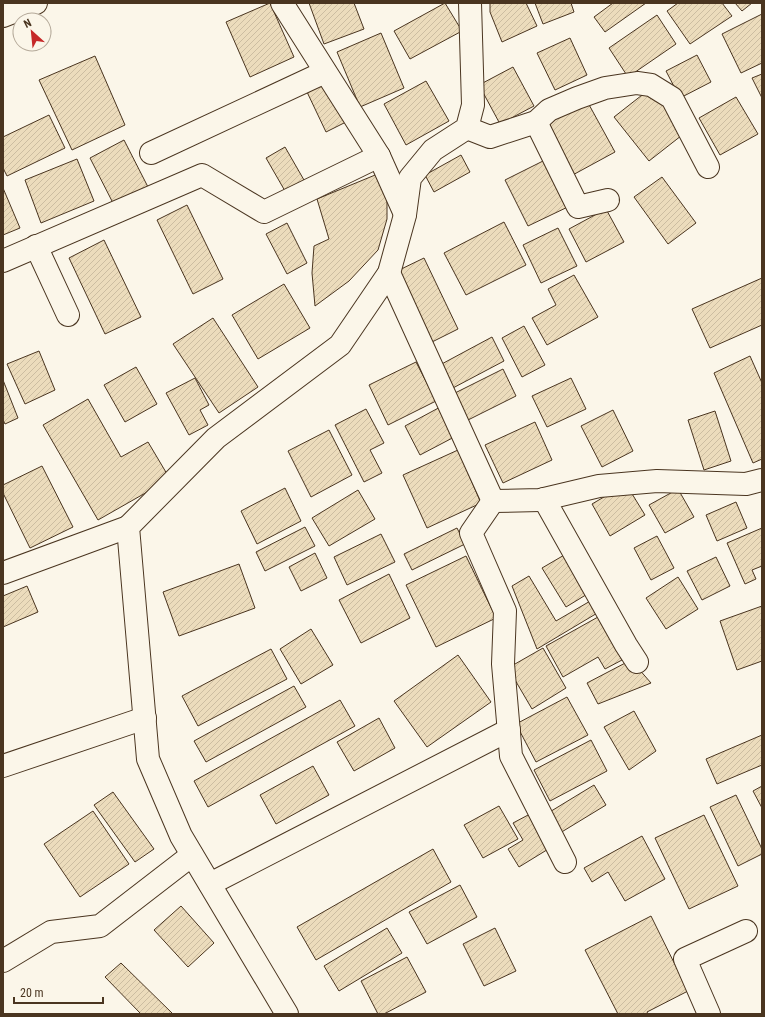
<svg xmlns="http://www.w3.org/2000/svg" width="765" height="1017" font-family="'Roboto Condensed',sans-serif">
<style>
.building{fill:url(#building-hatch);stroke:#4a3520}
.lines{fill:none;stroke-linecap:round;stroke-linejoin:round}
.minor-casing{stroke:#4a3520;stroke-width:24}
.minor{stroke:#fbf6e9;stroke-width:22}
</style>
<defs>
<pattern id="building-hatch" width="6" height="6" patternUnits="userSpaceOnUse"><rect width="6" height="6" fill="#ecdcbc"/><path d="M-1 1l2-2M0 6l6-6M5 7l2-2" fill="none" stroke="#ccbda1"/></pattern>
</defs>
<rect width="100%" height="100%" fill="#fbf6e9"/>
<!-- building -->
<g class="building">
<polygon points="270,3 294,57 250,77 226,22"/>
<polygon points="309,3 354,3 364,29 324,44"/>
<polygon points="445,3 462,31 410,59 394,31"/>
<polygon points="490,3 526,3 537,26 502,42 490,12"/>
<polygon points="535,3 571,3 574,12 543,24"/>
<polygon points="613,3 646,3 605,32 594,17"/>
<polygon points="678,3 722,3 732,16 690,44 667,11"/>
<polygon points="735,3 752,3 742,11"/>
<polygon points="762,14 762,63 741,73 722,34"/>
<polygon points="657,15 676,44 628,77 609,48"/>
<polygon points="381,33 404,88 360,107 337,52"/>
<polygon points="570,38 587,75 555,90 537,53"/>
<polygon points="697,55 711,82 680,98 666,71"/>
<polygon points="95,56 125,125 72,150 39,80"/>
<polygon points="513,67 534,106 500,124 479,85"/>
<polygon points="762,74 762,98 752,78"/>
<polygon points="426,81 449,121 406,145 384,104"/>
<polygon points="329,82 348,121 326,132 307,92"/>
<polygon points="651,88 686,132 649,161 614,117"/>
<polygon points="736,97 758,134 720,155 699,118"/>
<polygon points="587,101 615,152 569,177 541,126"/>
<polygon points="49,115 65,148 7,176 3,168 3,137"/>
<polygon points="124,140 148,187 114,205 90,158"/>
<polygon points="285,147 304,180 285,191 266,158"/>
<polygon points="461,155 470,172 434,192 425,175"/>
<polygon points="551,157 574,204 528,226 505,180"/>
<polygon points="77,159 94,201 41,223 25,180"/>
<polygon points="380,173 387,196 387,219 378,250 349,281 315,306 312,273 314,246 329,239 317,199"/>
<polygon points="662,177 696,223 668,244 634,197"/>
<polygon points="3,188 20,228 3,235"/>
<polygon points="187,205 223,279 193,294 157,220"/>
<polygon points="606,209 624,242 586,262 569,229"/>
<polygon points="504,222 526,265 466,295 444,253"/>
<polygon points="287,223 307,263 287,274 266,234"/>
<polygon points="558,228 577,266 541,283 523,245"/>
<polygon points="104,240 141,317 105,334 69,258"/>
<polygon points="424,258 458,329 430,343 395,272"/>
<polygon points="574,275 598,317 547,345 532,318 556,305 548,289"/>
<polygon points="762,278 762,325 710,348 692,309"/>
<polygon points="284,284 310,328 258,359 232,315"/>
<polygon points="213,318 258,387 219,413 173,344"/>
<polygon points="524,326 545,365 522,377 502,338"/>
<polygon points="492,337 504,361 451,389 438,366"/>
<polygon points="39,351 55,390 25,404 7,364"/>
<polygon points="750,356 762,383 762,459 753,463 714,373"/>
<polygon points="416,362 436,401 388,425 369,385"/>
<polygon points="136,367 157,404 125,422 104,385"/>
<polygon points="503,369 516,396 468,420 455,393"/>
<polygon points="195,378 209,405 200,410 208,425 189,435 166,393"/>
<polygon points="571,378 586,409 547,427 532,396"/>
<polygon points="3,380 18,418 5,424 3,420"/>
<polygon points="88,399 121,457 148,442 170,479 98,520 43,425"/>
<polygon points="444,405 460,434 420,455 405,426"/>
<polygon points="366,409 384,443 370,450 382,473 364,482 335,425"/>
<polygon points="613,410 633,451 602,467 581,426"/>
<polygon points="715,411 731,461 704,470 688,420"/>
<polygon points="535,422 552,460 503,483 485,445"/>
<polygon points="329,430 352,475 311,497 288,451"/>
<polygon points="458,450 481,503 427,528 403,475"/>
<polygon points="42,466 73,527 30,548 3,493 3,485"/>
<polygon points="626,484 645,515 610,536 592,504"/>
<polygon points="285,488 301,521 257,544 241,511"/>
<polygon points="678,489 694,517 665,533 649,505"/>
<polygon points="358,490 375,519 329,546 312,518"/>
<polygon points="736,502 747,528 717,541 706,515"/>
<polygon points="305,527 315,546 265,571 256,552"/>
<polygon points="457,528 465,544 412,570 404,554"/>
<polygon points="762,528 762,566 752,570 756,579 745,584 727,543"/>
<polygon points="381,534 395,562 347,585 334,557"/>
<polygon points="657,536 674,568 651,580 634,548"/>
<polygon points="315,553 327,578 301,591 289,567"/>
<polygon points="566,554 589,593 566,607 542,568"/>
<polygon points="466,556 496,618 436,647 406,585"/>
<polygon points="716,557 730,586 702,600 687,571"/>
<polygon points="239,564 255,608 179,636 163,592"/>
<polygon points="389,574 410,618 361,643 339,600"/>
<polygon points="529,576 556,621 592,600 599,612 537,649 512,586"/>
<polygon points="678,577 698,609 666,629 646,598"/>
<polygon points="27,586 38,612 3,627 3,596"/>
<polygon points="762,606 762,661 737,670 720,621"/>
<polygon points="598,617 622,660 605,669 598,657 563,677 546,646"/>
<polygon points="311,629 333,665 301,684 280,649"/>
<polygon points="543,648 566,688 532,709 508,668"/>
<polygon points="271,649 287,679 198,726 182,696"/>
<polygon points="458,655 491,702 427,747 394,701"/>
<polygon points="631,660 651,683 598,704 587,683"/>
<polygon points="294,686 306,707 206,762 194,741"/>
<polygon points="567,697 588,735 536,762 516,724"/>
<polygon points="340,700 355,726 208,807 194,781"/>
<polygon points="634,711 656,751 629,770 604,727"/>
<polygon points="379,718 395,748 354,771 337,742"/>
<polygon points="762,735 762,765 717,784 706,759"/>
<polygon points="591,740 607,771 550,801 534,770"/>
<polygon points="313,766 329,795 276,824 260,795"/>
<polygon points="594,785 606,805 560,833 548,813"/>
<polygon points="762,786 762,808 753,791"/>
<polygon points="113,792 154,849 135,862 94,805"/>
<polygon points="736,795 762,849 762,854 738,866 710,807"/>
<polygon points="499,806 518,839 483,858 464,825"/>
<polygon points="93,811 129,864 80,897 44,844"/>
<polygon points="530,814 550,848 519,867 508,849 523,840 513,823"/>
<polygon points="704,815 738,886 689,909 655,838"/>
<polygon points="642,836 665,879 625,901 608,872 592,882 584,868"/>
<polygon points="433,849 451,882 316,960 297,927"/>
<polygon points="460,885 477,917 427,944 409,912"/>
<polygon points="181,906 214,943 188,967 154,930"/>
<polygon points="651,916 688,991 647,1012 648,1014 618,1014 585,950"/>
<polygon points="387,928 402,953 339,991 324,966"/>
<polygon points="495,928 516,971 484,986 463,944"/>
<polygon points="407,957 426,992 384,1014 378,1014 361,981"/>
<polygon points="121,963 173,1014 141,1014 105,977"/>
</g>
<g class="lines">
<defs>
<g id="minor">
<polyline points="282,3 379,156 405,214"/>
<polyline points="3,16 36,3"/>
<polyline points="536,122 578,207 608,200"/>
<polyline points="467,128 490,137 536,122 549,110 577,98 605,88 637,83 651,85 672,98 708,167"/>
<polyline points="151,153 325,72"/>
<polyline points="36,246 68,315"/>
<polyline points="3,261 202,175 264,212 379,156"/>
<polyline points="389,273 493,501"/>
<polyline points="544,499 626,645 637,662"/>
<polyline points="493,501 471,533 505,611 503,664 511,756 565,862"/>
<polyline points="493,501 540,500 599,486 657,481 746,484 762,480"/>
<polyline points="3,573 128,527"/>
<polyline points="3,766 145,718"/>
<polyline points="210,884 509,730"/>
<polyline points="3,961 51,932 100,926 192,855"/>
<polyline points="287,1014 181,836 148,759 128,527 216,438 340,345 389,273 405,215 410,178 433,150 467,128 473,105 470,3"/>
<polyline points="709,1014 685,959 746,931"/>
</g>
</defs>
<!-- minor casing -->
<use href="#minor" class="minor-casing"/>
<!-- minor -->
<use href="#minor" class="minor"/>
</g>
<!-- border -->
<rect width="765" height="1017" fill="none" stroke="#4a3520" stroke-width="8"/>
<!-- north arrow -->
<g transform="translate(32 32) rotate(333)"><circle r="19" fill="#fbf6e9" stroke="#b4a999"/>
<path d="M0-3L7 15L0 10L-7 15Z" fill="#c62828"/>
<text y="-6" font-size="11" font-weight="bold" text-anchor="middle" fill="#4a3520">N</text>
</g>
<!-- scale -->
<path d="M14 997v6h89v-6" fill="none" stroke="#4a3520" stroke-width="2"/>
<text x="20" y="997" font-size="12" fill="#4a3520" stroke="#fbf6e9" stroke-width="3" paint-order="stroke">20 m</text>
</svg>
